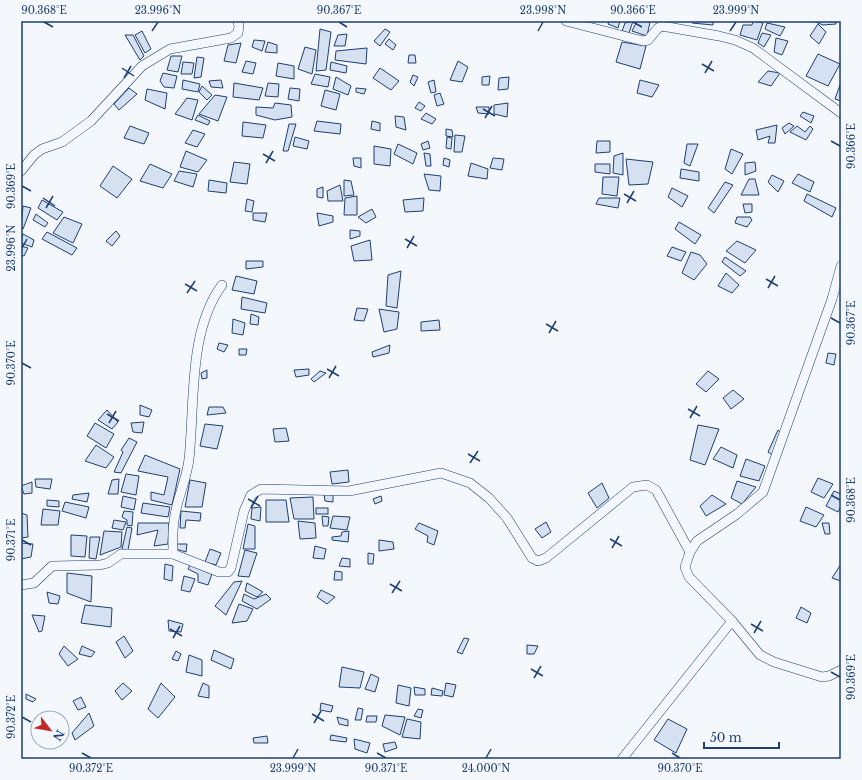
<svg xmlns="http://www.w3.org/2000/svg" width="862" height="780" font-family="'Libre Baskerville',serif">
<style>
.building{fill:#d5e0f0;stroke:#1d3f73}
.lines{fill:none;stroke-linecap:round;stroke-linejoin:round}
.street-casing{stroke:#1d3f73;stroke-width:10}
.street{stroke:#f4f7fb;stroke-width:9}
.ticks{fill:none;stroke:#1d3f73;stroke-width:1.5}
.neatline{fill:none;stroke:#1d3f73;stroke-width:1.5}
.ticks-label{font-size:10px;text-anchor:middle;fill:#1d3f73}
</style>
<rect width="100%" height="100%" fill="#f4f7fb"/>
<!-- building -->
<g class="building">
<polygon points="609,21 620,21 618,28 608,24"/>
<polygon points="633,21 629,33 622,31 625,23"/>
<polygon points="637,21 650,22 647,36 632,31"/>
<polygon points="692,21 713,21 713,25 692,23"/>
<polygon points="753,21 763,23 757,40 740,35 743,25 752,25"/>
<polygon points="813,21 836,21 836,24 823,25"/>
<polygon points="767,23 785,27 780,36 765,29"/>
<polygon points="818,24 826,32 819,44 810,36"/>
<polygon points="320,29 331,32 326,70 316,71"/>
<polygon points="385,29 390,32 380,46 374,41"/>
<polygon points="142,31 151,49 145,53 135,35"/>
<polygon points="762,33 771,35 764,47 758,43"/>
<polygon points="347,34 345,46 334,46 338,35"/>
<polygon points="125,35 133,35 144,56 140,60"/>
<polygon points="776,38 788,41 782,55 774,52"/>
<polygon points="389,39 396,45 393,50 385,44"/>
<polygon points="254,40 265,41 262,51 252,47"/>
<polygon points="268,42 277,45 277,53 265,52"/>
<polygon points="622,42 646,46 640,69 616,62"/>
<polygon points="241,43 236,63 224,61 228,45"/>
<polygon points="305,47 316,50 312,74 298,69"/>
<polygon points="367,48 366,64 335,60 336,51"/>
<polygon points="818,54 840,64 828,86 806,76"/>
<polygon points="409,55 415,55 416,63 408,63"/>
<polygon points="171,56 182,56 178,72 167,70"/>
<polygon points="197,57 204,58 201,77 194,78"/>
<polygon points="246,61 256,63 253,74 242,72"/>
<polygon points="458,61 468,67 462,82 450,80"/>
<polygon points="183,62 194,63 192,74 181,74"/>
<polygon points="331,62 347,66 346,73 330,70"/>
<polygon points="278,63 294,66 294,79 276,76"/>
<polygon points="380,68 399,81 391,90 373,78"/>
<polygon points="768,71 780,73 771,86 758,82"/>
<polygon points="163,73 177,76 174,88 164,87 160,81"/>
<polygon points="315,74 330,77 328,87 311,84"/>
<polygon points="413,75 418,77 414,86 410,82"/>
<polygon points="490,76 489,85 482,85 482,77"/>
<polygon points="336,77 351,86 348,95 333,89"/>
<polygon points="509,77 508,89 498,90 499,78"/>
<polygon points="183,80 200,84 198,92 182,89"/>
<polygon points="221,80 223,88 211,87 209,81"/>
<polygon points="434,80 436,92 431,93 428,82"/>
<polygon points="640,80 659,85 652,97 637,93"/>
<polygon points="841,82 841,101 835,99"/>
<polygon points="234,83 263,88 259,100 233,97"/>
<polygon points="268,83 279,84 278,97 265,96"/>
<polygon points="202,86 212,95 207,100 199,92"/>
<polygon points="129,88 137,94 119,110 114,104"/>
<polygon points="290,88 300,89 299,101 288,99"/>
<polygon points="356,88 366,89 364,94 356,92"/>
<polygon points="147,89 167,93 165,109 145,100"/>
<polygon points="325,90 340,94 336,110 321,106"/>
<polygon points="440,93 444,104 437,106 434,95"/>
<polygon points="215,95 227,97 218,121 199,114"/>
<polygon points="187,98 198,100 192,120 175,114"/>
<polygon points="419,102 425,106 421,111 415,108"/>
<polygon points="275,103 291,105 292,117 275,120 256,115 256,107 273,108"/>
<polygon points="508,103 507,117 494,114 494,105"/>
<polygon points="476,107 489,107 489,114 478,113"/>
<polygon points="803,112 814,116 811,123 800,116"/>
<polygon points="426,113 436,119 432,124 421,119"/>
<polygon points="198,115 210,121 208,125 195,120"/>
<polygon points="395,116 404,117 406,130 396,127"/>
<polygon points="317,121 341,124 340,134 314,131"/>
<polygon points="372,121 380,123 380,131 371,129"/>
<polygon points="243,122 266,125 263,138 242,136"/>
<polygon points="789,123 794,126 785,134 782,128"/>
<polygon points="289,124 296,124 288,151 283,151"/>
<polygon points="777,125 775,143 768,143 770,136 758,140 756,130"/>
<polygon points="130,126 149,133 144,144 124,138"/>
<polygon points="797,126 805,132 810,126 813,129 806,140 790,132"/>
<polygon points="446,129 452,130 453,137 446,136"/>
<polygon points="193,130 205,134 197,147 185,143"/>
<polygon points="455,135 465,136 462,152 454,152"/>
<polygon points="295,137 309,141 307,149 293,146"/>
<polygon points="447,137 452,138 451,149 446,148"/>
<polygon points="428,141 430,148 423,150 421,144"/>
<polygon points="597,141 610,141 610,152 596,153"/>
<polygon points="398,144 417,153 413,164 394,154"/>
<polygon points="687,144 698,144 690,166 684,163"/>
<polygon points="374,146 391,149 390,166 374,164"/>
<polygon points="731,149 743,154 732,174 725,169"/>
<polygon points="186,151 207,160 198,172 180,167"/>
<polygon points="424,153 430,154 431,166 426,166"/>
<polygon points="623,153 623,175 613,173 614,156"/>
<polygon points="353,158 361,158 361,168 354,166"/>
<polygon points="444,158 450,160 449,167 443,165"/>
<polygon points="493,158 504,159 502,170 490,168"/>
<polygon points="626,159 653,162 648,184 629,185"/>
<polygon points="234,162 250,164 247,184 230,182"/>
<polygon points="755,162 756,171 745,175 745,163"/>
<polygon points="471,163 488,169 487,179 468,176"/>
<polygon points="150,164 172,174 163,188 140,181"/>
<polygon points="595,164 610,164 610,174 595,172"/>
<polygon points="113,166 132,179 117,198 100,186"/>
<polygon points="681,169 699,172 699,181 680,178"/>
<polygon points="179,171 197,174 193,187 174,181"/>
<polygon points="424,174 441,176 440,191 429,190"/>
<polygon points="798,174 814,182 810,192 792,183"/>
<polygon points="772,175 784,181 778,192 768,182"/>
<polygon points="603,177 619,177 617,196 602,194"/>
<polygon points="749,179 755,179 759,195 741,195"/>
<polygon points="209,180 227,183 226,193 208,191"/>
<polygon points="344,180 351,181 354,195 344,196"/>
<polygon points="725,182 733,185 714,213 708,208"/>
<polygon points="340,185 343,201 328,201 327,191"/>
<polygon points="323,187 323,198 317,197 317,189"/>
<polygon points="672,188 688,196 682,207 668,197"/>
<polygon points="807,194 836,208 832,217 804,201"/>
<polygon points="357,196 357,215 344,215 345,198"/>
<polygon points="424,198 423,211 405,212 403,200"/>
<polygon points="599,198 620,198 618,208 596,204"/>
<polygon points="247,199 254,201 252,212 245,211"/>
<polygon points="42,200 63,212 57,220 38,208"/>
<polygon points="743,204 752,204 752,212 745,213"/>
<polygon points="23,206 31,208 23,229 21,228"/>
<polygon points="372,209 376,217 366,223 358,217"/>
<polygon points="253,213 267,213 265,222 253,220"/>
<polygon points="317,213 333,216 333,222 319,226"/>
<polygon points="36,214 48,223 45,227 33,220"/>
<polygon points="64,217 82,224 73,243 53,233"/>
<polygon points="737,217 750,217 752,220 747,227 735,223"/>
<polygon points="679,222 701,235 695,244 675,229"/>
<polygon points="350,230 360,231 360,236 350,239"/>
<polygon points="116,231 120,236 112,246 106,241"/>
<polygon points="47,232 77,248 72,255 42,239"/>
<polygon points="23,234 34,240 32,247 21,243"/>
<polygon points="370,240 372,260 354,261 351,246"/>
<polygon points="737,241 756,250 745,263 726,251"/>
<polygon points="21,246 28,248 24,256 21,255"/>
<polygon points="672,247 686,252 681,261 667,256"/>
<polygon points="691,252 700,255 707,264 694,280 682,273"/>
<polygon points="725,257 746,271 740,276 722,262"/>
<polygon points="246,261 263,261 263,267 246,269"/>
<polygon points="401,271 397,308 386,306 388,275"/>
<polygon points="726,273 739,285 732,293 718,286"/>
<polygon points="236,276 257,281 254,294 232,290"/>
<polygon points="242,297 267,303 265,313 241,309"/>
<polygon points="357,308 368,309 364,321 354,320"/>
<polygon points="379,309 399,312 397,329 384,332"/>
<polygon points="251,314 259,317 258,325 250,324"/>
<polygon points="233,319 245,323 243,335 232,333"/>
<polygon points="439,320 440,330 421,331 421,322"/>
<polygon points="219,343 228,345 224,352 217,349"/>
<polygon points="390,345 389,353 373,357 372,352"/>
<polygon points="239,349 247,349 246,355 239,355"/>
<polygon points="828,353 836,354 834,365 826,363"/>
<polygon points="309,369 309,375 296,377 294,370"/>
<polygon points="207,370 207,378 202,379 201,373"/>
<polygon points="320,371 326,373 314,382 311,379"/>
<polygon points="708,371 719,379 706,392 696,384"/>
<polygon points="733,390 744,399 731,409 723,398"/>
<polygon points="140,405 152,410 149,417 140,415"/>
<polygon points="209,407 223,407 226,413 207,415"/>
<polygon points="107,410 118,422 112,429 98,420"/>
<polygon points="144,422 142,433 133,432 131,423"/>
<polygon points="95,423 114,434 106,448 87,436"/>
<polygon points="205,424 223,426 217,449 200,446"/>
<polygon points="698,425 719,429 705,465 690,460"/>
<polygon points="286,428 289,441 275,442 273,429"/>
<polygon points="778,430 783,435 774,456 768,452"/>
<polygon points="129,438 137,442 121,473 114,472 123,452 121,450"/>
<polygon points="96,445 114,457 106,468 85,461"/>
<polygon points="721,447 737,455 733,468 713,459"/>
<polygon points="145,455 180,469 172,505 151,500 151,492 164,495 168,477 138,471"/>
<polygon points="746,459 765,466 759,481 740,476"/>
<polygon points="348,470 349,482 332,484 330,472"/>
<polygon points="126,474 139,476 136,495 121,492"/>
<polygon points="818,478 833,484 824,498 811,492"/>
<polygon points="35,479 52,479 50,489 36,487"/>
<polygon points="119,479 118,494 108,494 112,480"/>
<polygon points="190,480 206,483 202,507 185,507"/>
<polygon points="737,481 756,487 742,504 731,498"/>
<polygon points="32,482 32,493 24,494 21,486"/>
<polygon points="602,483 609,498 597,508 588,493"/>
<polygon points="834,491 841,494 841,506 838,512 826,506"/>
<polygon points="89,493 87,502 72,499 73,495"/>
<polygon points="324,493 333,493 333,502 325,501"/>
<polygon points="712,495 726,504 706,516 700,506"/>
<polygon points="123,496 136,499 134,510 121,507"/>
<polygon points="381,496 382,501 375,504 373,499"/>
<polygon points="313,497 314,519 294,519 290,498"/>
<polygon points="47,500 59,501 59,507 47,506"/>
<polygon points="266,500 286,500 289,522 266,522"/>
<polygon points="65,502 89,507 86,518 62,511"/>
<polygon points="143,503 170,507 168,517 141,513"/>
<polygon points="261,507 260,521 251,519 252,508"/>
<polygon points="806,507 824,515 816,527 800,521"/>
<rect x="316" y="508" width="12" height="6"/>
<polygon points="43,509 60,511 58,525 41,525"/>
<polygon points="124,511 133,512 132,526 127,525 127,520 122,517"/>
<polygon points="181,511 201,513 200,521 186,520 185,528 180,528"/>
<polygon points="21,513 27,515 28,537 21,538"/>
<polygon points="322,516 329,517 328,526 323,526"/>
<polygon points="333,516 350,517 347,530 330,528"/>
<polygon points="114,520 126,522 123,530 112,528"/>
<polygon points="298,521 315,523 316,538 300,539"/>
<polygon points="546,522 551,532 542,538 535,529"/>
<polygon points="138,523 169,523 168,544 154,546 158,530 137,535"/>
<polygon points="419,523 438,531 434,545 427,542 428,536 415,529"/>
<polygon points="822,523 829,523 830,534 825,534"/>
<polygon points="248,524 255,526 255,549 243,549"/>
<polygon points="127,527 132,528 128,550 122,549"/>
<polygon points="104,531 122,532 121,547 100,555"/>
<polygon points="349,531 348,542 332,540 332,537 341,536 342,532"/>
<polygon points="71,535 87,536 85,557 71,556"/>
<polygon points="90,537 100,537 96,559 89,558"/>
<polygon points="379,540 393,542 394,549 379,551"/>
<polygon points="21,543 33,544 31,557 21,559"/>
<polygon points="177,544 187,544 186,552 176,549"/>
<polygon points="315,546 326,549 324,559 313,558"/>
<polygon points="210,549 221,553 216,565 205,562"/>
<polygon points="245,550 257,553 249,577 238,576"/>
<polygon points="368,553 374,554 373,564 368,564"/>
<polygon points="342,558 350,559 350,567 339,566"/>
<polygon points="165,564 173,566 172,581 164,579"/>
<polygon points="841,564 841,581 832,578"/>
<polygon points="190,565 212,574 208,585 198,582 198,574 188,569"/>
<polygon points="335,571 342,572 342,580 334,580"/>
<polygon points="67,573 92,576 91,602 67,593"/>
<polygon points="184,576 195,579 190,592 181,590"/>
<polygon points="242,581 226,615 215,606 234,582"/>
<polygon points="247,583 263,592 257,597 245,591"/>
<polygon points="321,590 335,597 327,604 317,597"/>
<polygon points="47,592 60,596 58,604 49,603"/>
<polygon points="244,594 254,599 266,594 271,599 257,609 242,601"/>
<polygon points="239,604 253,609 247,621 232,623"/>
<polygon points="85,605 112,608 111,627 81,623"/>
<polygon points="801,607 811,613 807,623 796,618"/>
<polygon points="32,615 45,616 42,631 39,632"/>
<polygon points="168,620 183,624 181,632 169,631"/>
<polygon points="124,636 133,651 125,658 116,642"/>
<polygon points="464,638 469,639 462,654 457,652"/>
<polygon points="527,645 538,646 534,654 527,654"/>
<polygon points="64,646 78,659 68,666 59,654"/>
<polygon points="82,646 95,652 91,657 79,654"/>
<polygon points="214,650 234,659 231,669 211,660"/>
<polygon points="176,651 181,654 178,661 172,659"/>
<polygon points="189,655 202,660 202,676 186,672"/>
<polygon points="342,667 364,672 360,688 339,687"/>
<polygon points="371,674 379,678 375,692 365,689"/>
<polygon points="123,683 132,691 122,700 115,691"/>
<polygon points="161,683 175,697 158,718 148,709"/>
<polygon points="203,683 209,686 209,698 198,696"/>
<polygon points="446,683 456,685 453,697 444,695"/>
<polygon points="398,685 411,688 409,706 396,703"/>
<polygon points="414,687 425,689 425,695 415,695"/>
<polygon points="432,688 443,691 442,696 431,695"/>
<polygon points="26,694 36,699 33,702 26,699"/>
<polygon points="81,697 86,707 78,710 73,701"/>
<polygon points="321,703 333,706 331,712 320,710"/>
<polygon points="358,708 363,709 361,720 355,720"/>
<polygon points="418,709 423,710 421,718 414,716"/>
<polygon points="89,713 94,726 75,740 72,733"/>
<polygon points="385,715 405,717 400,735 382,726"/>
<polygon points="367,716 377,716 376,722 366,722"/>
<polygon points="337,717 348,720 348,726 339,724"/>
<polygon points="407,719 421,722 420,739 402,737"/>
<polygon points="668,719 687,729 676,753 654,740"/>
<polygon points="331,735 347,738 346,742 330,740"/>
<polygon points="267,736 268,743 254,743 253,738"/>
<polygon points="354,739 370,743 367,753 355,749"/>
<polygon points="395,742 397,748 385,752 383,744"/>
</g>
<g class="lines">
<defs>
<g id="street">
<polyline points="566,21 643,41 648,40 658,28 662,26 719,36 735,40 753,48 841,113"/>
<polyline points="21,171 34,155 42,149 62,142 91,121 142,66 170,49 231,38 238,33 239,26 238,21"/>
<polyline points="841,266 832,299 763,492 737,514 697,541 690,552 685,567 689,577 732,621 760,655 774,662 822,677 829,676 841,670"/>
<path d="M173 554C173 541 172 528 175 515 178 496 187 478 189 459 195 403 188 331 222 285"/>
<polyline points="21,585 34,583 52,566 100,565 108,563 121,554 173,554 219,572 228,572 231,568 244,511 251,495 261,489 349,491 441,473 470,483 489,498 507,518 532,558 538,561 546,558 633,487 647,485 656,490 690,552"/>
<polyline points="622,759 732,621"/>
</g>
</defs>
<!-- street casing -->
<use href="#street" class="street-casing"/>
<!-- street -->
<use href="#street" class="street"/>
</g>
<!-- ticks -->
<path class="ticks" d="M44 22 53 27M339 22 347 27M633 22 642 27M152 31 158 22M538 31 543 22M730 31 736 22M702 64 714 71M122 68 134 76M705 73 712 61M124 78 131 66M483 109 495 116M485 118 492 106M831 141 840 146M263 154 275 161M266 163 273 151M22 186 31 191M624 194 636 201M43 198 55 206M627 203 634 191M46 208 53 196M405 239 417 246M22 248 27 239M407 248 414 236M766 279 778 286M185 284 197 291M768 288 775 276M187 293 195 281M831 318 840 323M546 324 558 331M549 333 556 321M22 363 31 368M327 369 339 376M329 378 336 366M688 409 700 416M107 414 119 421M690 418 697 406M109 423 116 411M468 454 480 461M470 463 478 451M831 495 840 500M248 499 260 506M251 508 258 496M610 539 622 546M22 540 31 545M612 548 619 536M390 584 402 591M392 593 400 581M751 624 763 631M170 629 182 636M754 633 761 621M173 638 180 626M531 669 543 676M831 672 840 677M534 678 541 666M312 714 324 721M22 717 31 722M314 723 321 711M82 753 91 758M377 753 386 758M672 753 680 758M293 758 298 749M486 758 491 749"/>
<!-- border -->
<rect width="862" height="780" fill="none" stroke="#f4f7fb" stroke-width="44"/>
<!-- north arrow -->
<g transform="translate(50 730) rotate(121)"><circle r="19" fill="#f4f7fb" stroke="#9eadc5"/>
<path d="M0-3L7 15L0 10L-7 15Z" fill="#c62828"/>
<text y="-6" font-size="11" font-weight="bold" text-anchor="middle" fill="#1d3f73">N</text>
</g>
<!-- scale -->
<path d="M704 742v6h75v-6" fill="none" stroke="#1d3f73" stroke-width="2"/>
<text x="710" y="742" font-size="12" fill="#1d3f73" stroke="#f4f7fb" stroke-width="3" paint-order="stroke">50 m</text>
<rect x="22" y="22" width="818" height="736" class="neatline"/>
<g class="ticks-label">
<text x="44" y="14">90.368°E</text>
<text x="158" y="14">23.996°N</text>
<text x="339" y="14">90.367°E</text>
<text x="543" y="14">23.998°N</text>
<text x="633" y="14">90.366°E</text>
<text x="736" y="14">23.999°N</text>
<text transform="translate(851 146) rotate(-90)" y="4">90.366°E</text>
<text transform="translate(11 186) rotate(-90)" y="4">90.369°E</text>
<text transform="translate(11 248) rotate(-90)" y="4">23.996°N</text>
<text transform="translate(851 323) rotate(-90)" y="4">90.367°E</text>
<text transform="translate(11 363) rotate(-90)" y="4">90.370°E</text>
<text transform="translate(851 500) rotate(-90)" y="4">90.368°E</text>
<text transform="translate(11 540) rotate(-90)" y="4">90.371°E</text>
<text transform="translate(851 677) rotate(-90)" y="4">90.369°E</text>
<text transform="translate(11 717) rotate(-90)" y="4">90.372°E</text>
<text x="91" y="772">90.372°E</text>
<text x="293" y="772">23.999°N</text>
<text x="386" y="772">90.371°E</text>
<text x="486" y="772">24.000°N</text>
<text x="680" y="772">90.370°E</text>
</g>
</svg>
